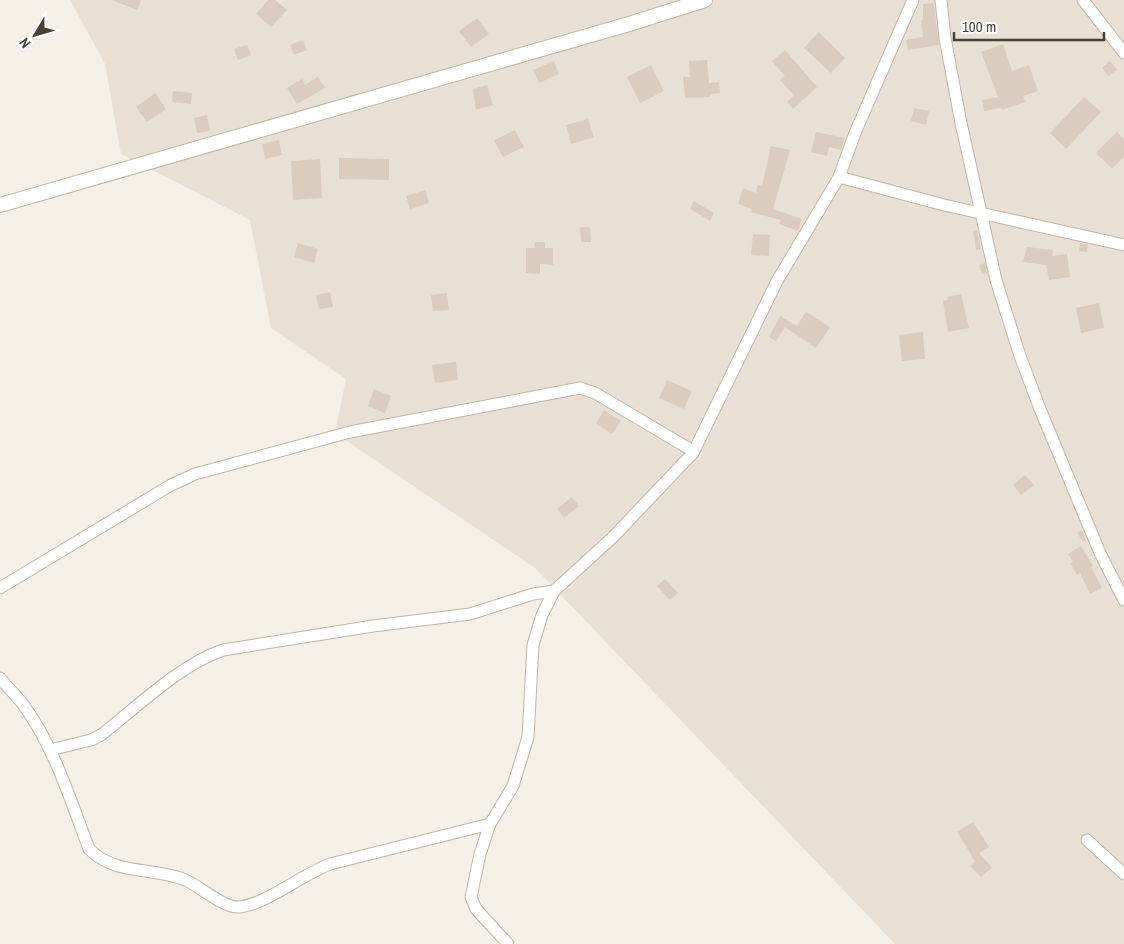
<svg xmlns="http://www.w3.org/2000/svg" width="1124" height="944" font-family="'Archivo Narrow',sans-serif">
<style>
.residential{fill:#e8e0d4}
.building{fill:#daccbe}
.lines{fill:none;stroke-linecap:round;stroke-linejoin:round}
.minor-casing{stroke:#c0b6a8;stroke-width:13}
.tertiary-casing{stroke:#c0b6a8;stroke-width:16}
.minor{stroke:#fff;stroke-width:11}
.tertiary{stroke:#fff;stroke-width:14}
</style>
<rect width="100%" height="100%" fill="#f4efe7"/>
<!-- residential -->
<polygon class="residential" points="70,0 1124,0 1124,944 895,944 535,568 335,433 346,379 271,328 250,220 121,154 105,64"/>
<!-- building -->
<g class="building">
<polygon points="112,0 141,0 137,10"/>
<polygon points="268,0 275,0 287,10 271,27 256,14"/>
<polygon points="934,3 939,45 908,50 906,40 923,37 921,21 923,20 923,4"/>
<polygon points="477,18 489,34 471,47 459,31"/>
<polygon points="819,32 845,58 831,73 804,48"/>
<polygon points="303,40 307,50 294,55 290,45"/>
<polygon points="1003,44 1012,71 1029,65 1038,91 1023,96 1025,102 1002,110 1001,108 984,111 982,100 998,97 981,52"/>
<polygon points="247,45 251,55 238,60 234,49"/>
<polygon points="785,50 817,87 793,109 787,102 794,95 780,80 785,76 772,61"/>
<polygon points="707,60 709,83 719,82 720,93 710,94 710,97 685,98 683,77 690,77 689,61"/>
<polygon points="554,61 559,74 539,83 533,70"/>
<polygon points="1110,61 1117,70 1108,76 1102,68"/>
<polygon points="651,65 664,91 640,103 627,77"/>
<polygon points="318,77 325,88 297,104 287,88 302,79 305,85"/>
<polygon points="487,85 493,105 476,110 473,89"/>
<polygon points="173,91 192,93 191,104 172,102"/>
<polygon points="155,93 166,109 147,122 136,107"/>
<polygon points="1084,97 1101,112 1066,149 1050,133"/>
<polygon points="914,108 929,111 926,125 911,121"/>
<polygon points="207,115 210,131 197,133 194,118"/>
<polygon points="588,119 594,137 571,144 566,125"/>
<polygon points="515,130 524,147 503,157 494,140"/>
<polygon points="816,132 845,138 841,150 829,147 827,156 811,152"/>
<polygon points="1117,132 1124,139 1124,157 1112,169 1096,153"/>
<polygon points="279,140 282,155 265,159 262,144"/>
<polygon points="771,146 790,150 773,209 802,219 798,231 779,224 781,220 751,212 752,209 738,204 743,188 756,193 758,185 762,186"/>
<polygon points="339,158 389,159 389,180 339,179"/>
<polygon points="320,159 322,198 293,200 291,161"/>
<polygon points="425,190 429,203 410,209 406,196"/>
<polygon points="694,201 714,213 710,221 690,209"/>
<polygon points="580,227 590,227 591,242 581,242"/>
<polygon points="977,230 981,249 976,250 973,231"/>
<polygon points="753,234 770,235 769,256 751,255"/>
<polygon points="535,242 545,242 545,248 553,248 553,265 540,264 540,274 526,273 526,248 534,248"/>
<polygon points="298,243 318,249 314,263 294,257"/>
<polygon points="1080,243 1088,245 1087,252 1079,251"/>
<polygon points="1027,247 1053,250 1052,256 1067,254 1070,277 1049,280 1046,265 1023,262"/>
<polygon points="985,263 987,273 982,274 979,265"/>
<polygon points="330,292 333,307 319,309 316,295"/>
<polygon points="447,293 449,310 433,311 431,295"/>
<polygon points="961,294 969,328 948,332 943,301 948,300 947,297"/>
<polygon points="1099,303 1104,328 1081,333 1076,308"/>
<polygon points="806,312 830,327 816,348 785,327 776,341 769,337 780,316 797,326"/>
<polygon points="923,332 925,359 902,361 899,335"/>
<polygon points="456,362 458,380 435,383 432,365"/>
<polygon points="667,380 692,391 684,409 659,398"/>
<polygon points="374,389 391,396 385,413 368,406"/>
<polygon points="604,410 621,421 612,434 596,423"/>
<polygon points="1025,475 1034,485 1021,495 1013,485"/>
<polygon points="572,497 579,506 564,518 557,509"/>
<polygon points="1082,530 1086,540 1083,542 1077,533"/>
<polygon points="1081,546 1093,566 1091,567 1102,588 1090,594 1080,573 1077,575 1070,563 1073,562 1068,554"/>
<polygon points="665,579 678,593 670,600 657,586"/>
<polygon points="973,822 989,847 979,853 992,868 981,877 970,866 975,861 957,832"/>
</g>
<g class="lines">
<defs>
<g id="minor">
<polyline points="941,0 945,38 961,123 996,280 1020,356 1040,409 1100,553 1124,600"/>
<polyline points="1083,0 1124,53"/>
<polyline points="839,177 944,205 1124,245"/>
<polyline points="0,588 171,485 195,474 350,432 580,388 595,393 693,451"/>
<path d="M0 678C8 688 18 697 25 707 55 749 71 802 89 849 115 875 150 867 183 879 199 885 224 909 240 907 266 904 303 874 330 864L490 824"/>
<path d="M50 750 91 740 101 735C137 707 181 664 223 650L373 626 470 614 533 594 554 591"/>
<polyline points="1087,840 1124,874"/>
<polyline points="508,944 476,909 471,897 480,854 490,824 513,786 528,737 533,645 542,615 554,591 613,537 693,453 777,281 839,177 855,133 913,0"/>
</g>
<polyline id="tertiary" points="0,205 629,24 705,0"/>
</defs>
<!-- minor casing -->
<use href="#minor" class="minor-casing"/>
<!-- tertiary casing -->
<use href="#tertiary" class="tertiary-casing"/>
<!-- minor -->
<use href="#minor" class="minor"/>
<!-- tertiary -->
<use href="#tertiary" class="tertiary"/>
</g>
<!-- north arrow -->
<g transform="translate(35 35) rotate(232)" stroke="#ffffff" stroke-width="4" paint-order="stroke">
<path d="M0-4L9 19L0 12L-9 19Z" fill="#483f35"/>
<text y="-8" font-size="14" font-weight="bold" text-anchor="middle" fill="#483f35">N</text>
</g>
<!-- scale -->
<path d="M954 32v8h150v-8" fill="none" stroke="#483f35" stroke-width="2.5"/>
<text x="962" y="32" font-size="15" fill="#483f35" stroke="#ffffff" stroke-width="4" paint-order="stroke">100 m</text>
</svg>
